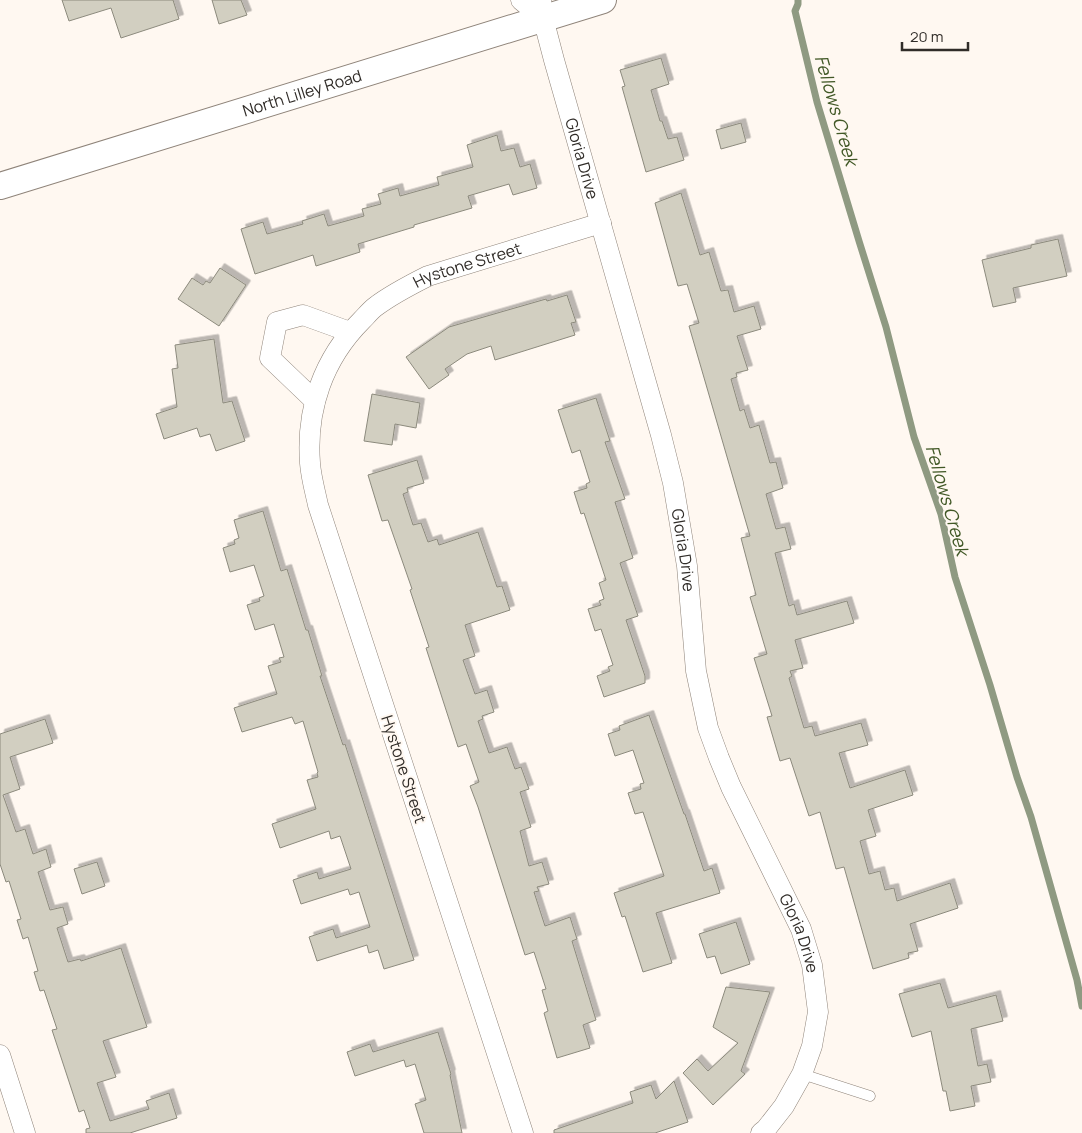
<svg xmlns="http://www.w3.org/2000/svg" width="1082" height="1133" font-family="Manrope,sans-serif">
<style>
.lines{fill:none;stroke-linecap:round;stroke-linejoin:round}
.stream{stroke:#8f9a82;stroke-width:7}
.building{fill:#d2cfc1;stroke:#8c8a7d;filter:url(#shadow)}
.service-casing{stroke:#8f847a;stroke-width:11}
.minor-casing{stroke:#8f847a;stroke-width:21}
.tertiary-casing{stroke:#8f847a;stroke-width:28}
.service{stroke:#fff;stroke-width:10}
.minor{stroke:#fff;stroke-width:20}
.tertiary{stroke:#fff;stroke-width:26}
.labels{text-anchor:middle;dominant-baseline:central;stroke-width:4;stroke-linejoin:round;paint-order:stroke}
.street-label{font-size:16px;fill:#302c28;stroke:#fff8f1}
.water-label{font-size:18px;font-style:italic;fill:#415826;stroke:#fff8f1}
</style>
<defs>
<filter id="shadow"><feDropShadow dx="4.5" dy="-4.5" stdDeviation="0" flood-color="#0004"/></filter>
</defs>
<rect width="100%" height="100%" fill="#fff8f1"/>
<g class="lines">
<!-- stream -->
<polyline class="stream" points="798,0 798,4 795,11 817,102 859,241 886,327 914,437 941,514 955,577 990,685 1017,777 1031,817 1077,980 1082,1006"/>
</g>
<!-- building -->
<g class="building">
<polygon points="62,0 173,0 179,19 121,38 111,8 69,21"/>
<polygon points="212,0 241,0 247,15 219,24"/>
<polygon points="661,58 669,84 651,90 660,121 662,121 668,139 677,137 684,160 646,172 622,87 625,86 620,70"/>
<polygon points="741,123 746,142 721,149 716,130"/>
<polygon points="497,135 501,151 514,148 520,167 530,164 537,188 513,195 509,184 468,196 472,208 414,225 414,227 358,244 360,252 316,266 313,255 255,274 241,229 263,222 267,234 303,224 302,221 324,214 328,226 364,216 362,209 381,204 378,194 398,188 400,196 439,185 437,177 473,167 467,145"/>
<polygon points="681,193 700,255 709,252 721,291 728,290 734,312 754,306 761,329 737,336 748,370 736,373 737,377 731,379 740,411 744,409 750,428 759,425 770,463 776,462 783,488 766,494 776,529 785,527 791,549 775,553 789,606 794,604 797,615 847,601 854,623 795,640 803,668 790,671 792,676 789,678 804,728 812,726 815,736 861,723 868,745 839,753 850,788 905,770 913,795 868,810 876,836 860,841 869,874 880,871 885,890 894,888 897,901 950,883 958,908 910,924 918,951 908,953 909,958 873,969 844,867 836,869 820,812 809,816 790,758 780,761 767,717 772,716 754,658 767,654 750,597 756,595 741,538 750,536 689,326 699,323 687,284 678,286 655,203"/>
<polygon points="1058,239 1067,276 1013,288 1016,302 993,307 982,260 1031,248 1031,245"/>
<polygon points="220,268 246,285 219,326 178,299 192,278 203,285 206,281 210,283"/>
<polygon points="567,295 576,322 571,323 575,335 495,360 491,346 467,354 445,369 449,375 429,389 406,357 449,327 546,299 547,301"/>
<polygon points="214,339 223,403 232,401 245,441 216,451 210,434 200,437 197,428 164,439 156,414 177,407 172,369 178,368 175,345"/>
<polygon points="372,394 420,403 416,428 395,424 392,445 364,441"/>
<polygon points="596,398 610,441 605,442 625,499 615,502 633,558 620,563 638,616 626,620 645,676 645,683 604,697 597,676 610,671 608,667 613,665 601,629 595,631 588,609 601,605 599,601 604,599 599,583 606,580 584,513 581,514 574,492 587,488 586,484 590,482 580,450 572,453 558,410"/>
<polygon points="417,460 424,483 407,488 408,492 403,494 413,525 421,523 428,542 437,539 439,545 478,532 497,587 502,586 510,610 465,625 475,656 463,660 475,694 487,690 494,712 482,716 483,719 478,721 489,753 507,747 515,769 521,767 529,789 520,792 531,827 520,831 529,866 542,862 549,884 537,887 539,891 534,892 545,926 570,917 577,939 572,941 596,1020 583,1025 590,1048 557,1058 544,1013 548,1011 542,990 546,989 534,952 525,955 478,807 470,786 479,782 466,744 458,747 426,648 429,647 410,590 412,589 388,520 382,521 368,475"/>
<polygon points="263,511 281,571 287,569 306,630 308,630 322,676 320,676 343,745 345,744 414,960 384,969 378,950 369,953 367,945 317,961 309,937 333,929 336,938 370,927 359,892 350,895 348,889 301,904 293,880 317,872 319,879 351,869 340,836 331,839 329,831 280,848 272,824 316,809 307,780 318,777 317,773 318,772 303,721 295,724 292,717 242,732 234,708 277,694 268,666 281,662 279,658 284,657 274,624 255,630 247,605 260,601 259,598 264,596 254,565 230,572 223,548 235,544 234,540 239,538 234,520"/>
<polygon points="649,715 684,814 685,814 704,871 712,868 720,893 656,913 672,963 643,972 625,916 622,917 614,893 664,876 643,812 635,814 628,793 641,789 640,784 644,783 633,750 615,756 608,734 620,730 619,726"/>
<polygon points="45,719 53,743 10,757 20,789 3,795 16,832 25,829 33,854 46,849 51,867 38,872 50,910 63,907 68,924 57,928 68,962 80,959 81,961 121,948 147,1027 103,1041 116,1077 97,1083 110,1121 149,1109 146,1101 169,1093 177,1118 130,1133 86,1133 86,1129 90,1128 84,1110 79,1112 52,1030 57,1029 44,990 40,991 34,972 38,971 28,937 23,939 17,920 21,919 9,881 6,882 0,864 0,734"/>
<polygon points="97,862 105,886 82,894 74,869"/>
<polygon points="736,922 750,964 721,974 715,956 707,958 699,934"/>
<polygon points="940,983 948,1008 996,995 1003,1021 971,1029 978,1066 987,1064 991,1082 971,1086 975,1106 950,1111 946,1091 943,1091 931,1031 912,1037 899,994"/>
<polygon points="726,987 770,992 741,1071 745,1074 713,1105 683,1073 697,1059 708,1071 738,1043 713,1027"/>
<polygon points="438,1032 451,1074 450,1075 462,1133 424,1133 415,1104 426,1100 415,1064 406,1067 404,1060 355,1076 347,1052 370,1044 373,1052"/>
<polygon points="674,1081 688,1122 655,1133 554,1133 554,1130 633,1103 630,1092 651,1085 656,1099"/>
</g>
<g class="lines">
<defs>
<polyline id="service" points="802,1074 870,1096"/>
<g id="minor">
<polyline points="521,0 543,18"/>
<path id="s1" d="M541 0 543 18 554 60 661 435 673 483 687 566 696 671 708 728 719 758 731 787 801 929 812 965 818 1012 812 1046 802 1074 784 1106 766 1129 761 1133"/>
<polyline points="315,401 270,358 277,322 303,315 350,332"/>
<polyline points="0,1055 25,1133"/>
<path id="s2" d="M523 1133 318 505C315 491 311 477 310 463 306 409 323 359 362 320 366 316 370 311 375 307 392 294 410 285 428 276L601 223"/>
</g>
<g id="tertiary">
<path id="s3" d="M0 186 603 0"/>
</g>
</defs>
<!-- service casing -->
<use href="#service" class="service-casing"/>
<!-- minor casing -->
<use href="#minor" class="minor-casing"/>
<!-- tertiary casing -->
<use href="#tertiary" class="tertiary-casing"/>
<!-- service -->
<use href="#service" class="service"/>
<!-- minor -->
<use href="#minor" class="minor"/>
<!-- tertiary -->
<use href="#tertiary" class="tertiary"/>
</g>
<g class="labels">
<!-- street labels -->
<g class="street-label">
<text stroke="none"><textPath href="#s3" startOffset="316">North Lilley Road</textPath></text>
<text stroke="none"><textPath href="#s1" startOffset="164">Gloria Drive</textPath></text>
<text stroke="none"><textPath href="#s2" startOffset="981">Hystone Street</textPath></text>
<text stroke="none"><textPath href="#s1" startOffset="569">Gloria Drive</textPath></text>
<text transform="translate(404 769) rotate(72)">Hystone Street</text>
<text stroke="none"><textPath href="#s1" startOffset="974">Gloria Drive</textPath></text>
</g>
<!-- water labels -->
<g class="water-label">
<text transform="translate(837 110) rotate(74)">Fellows Creek</text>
<text transform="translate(948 500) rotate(74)">Fellows Creek</text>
</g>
</g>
<!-- scale -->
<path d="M902 42v8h66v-8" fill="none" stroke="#302c28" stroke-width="2.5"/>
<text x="910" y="42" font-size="15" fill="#302c28" stroke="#fff8f1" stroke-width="4" paint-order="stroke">20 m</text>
</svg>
